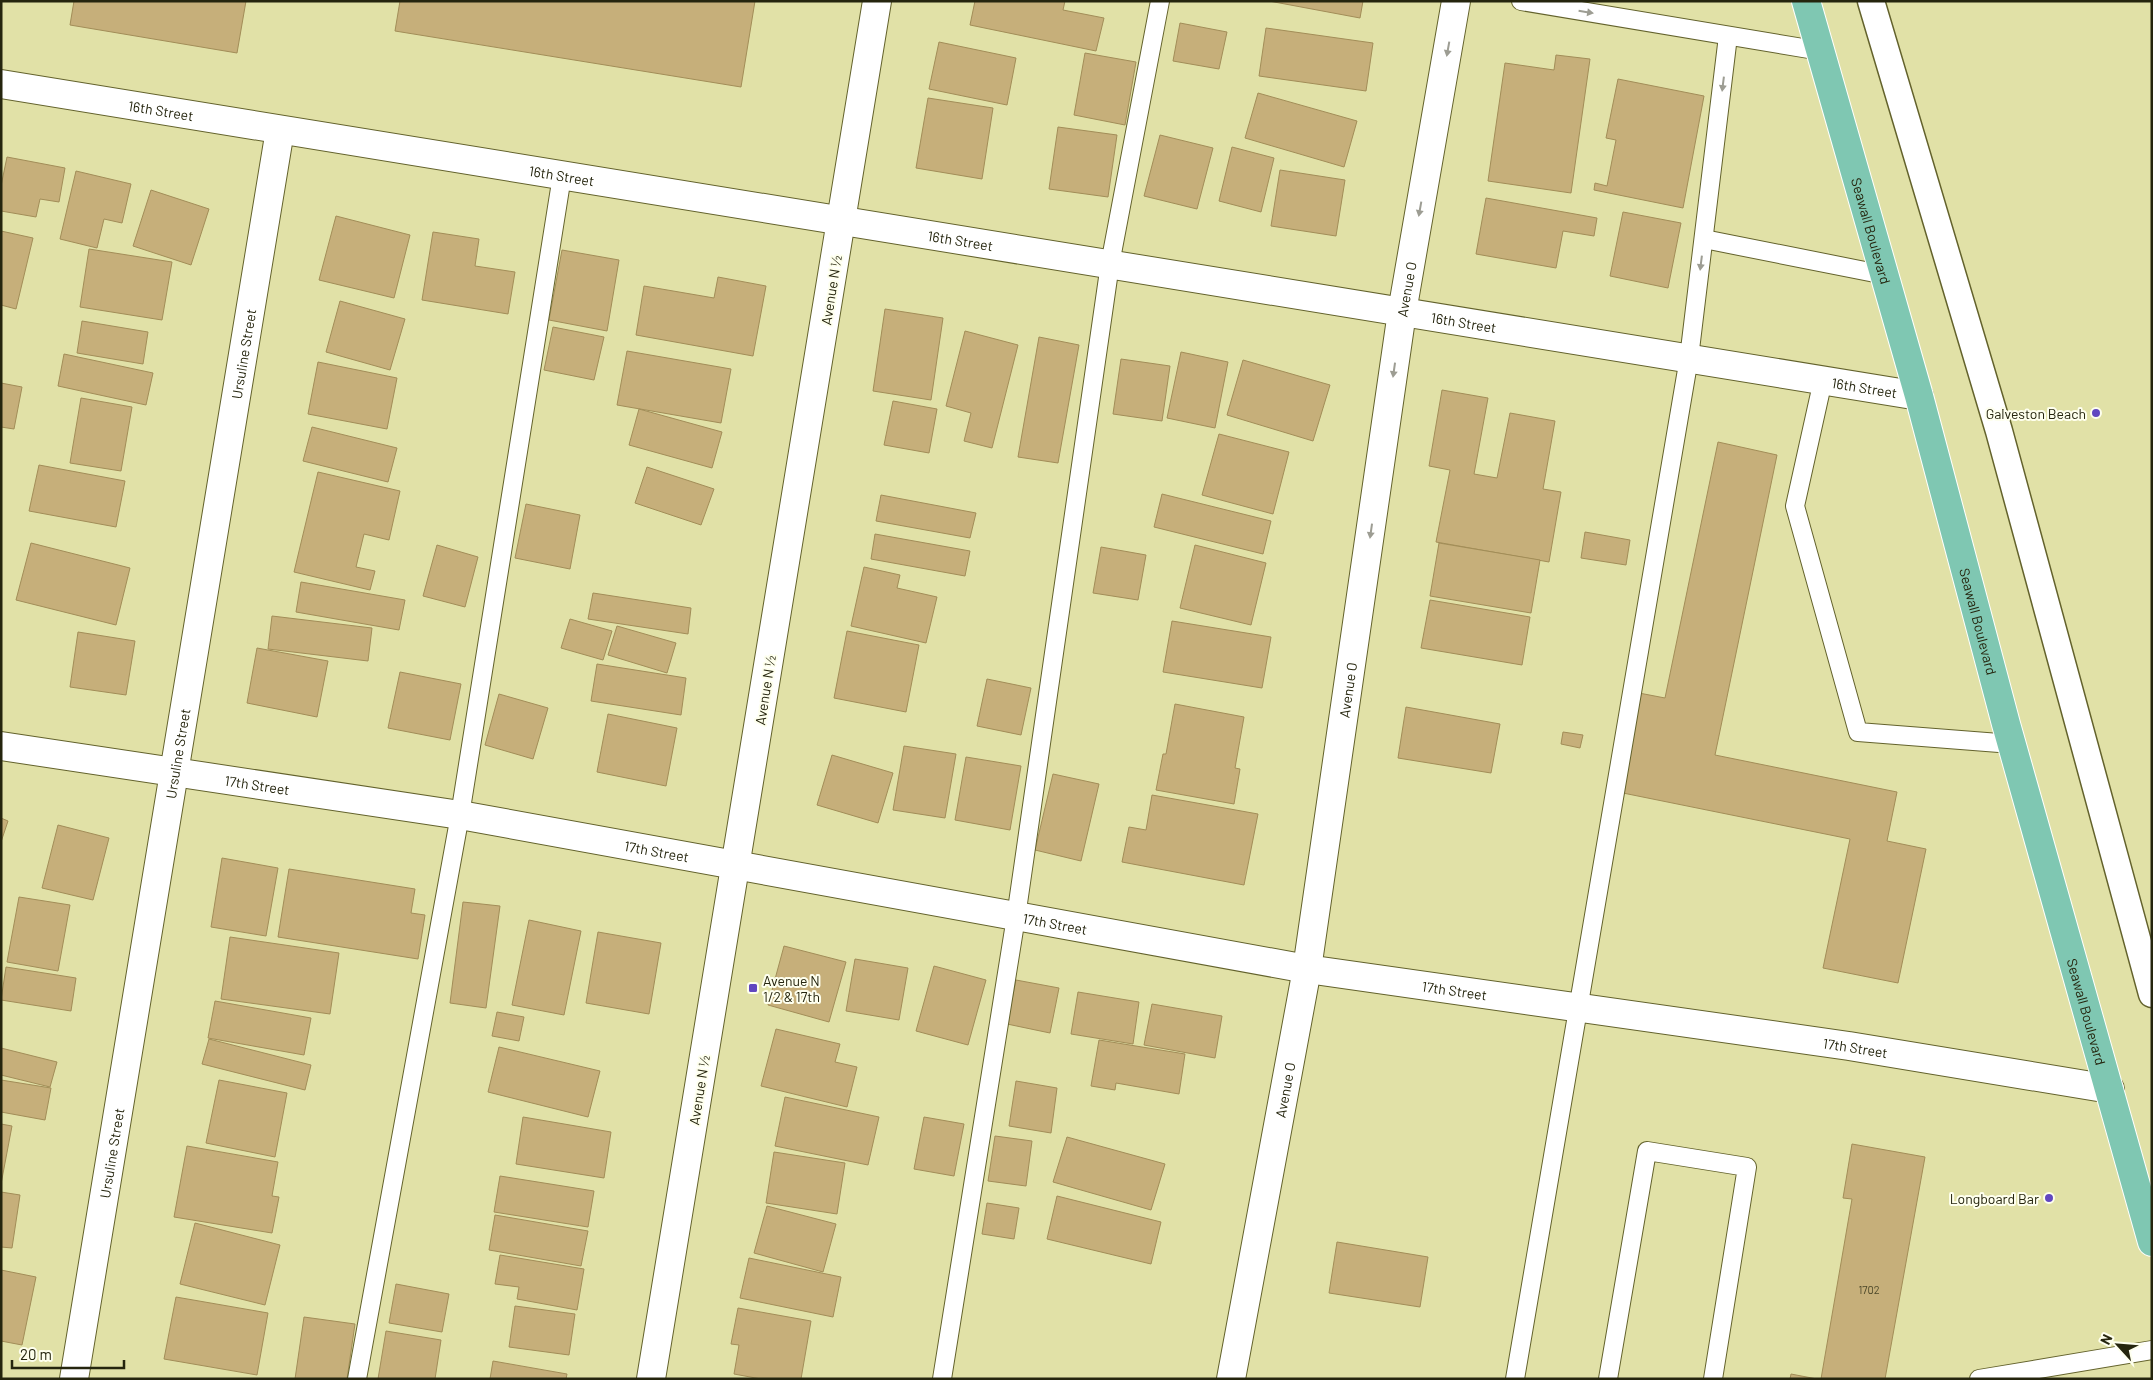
<svg xmlns="http://www.w3.org/2000/svg" width="2153" height="1380" font-family="Barlow,sans-serif">
<style>
.building{fill:#c6af7a;stroke:#a28d58}
.lines{fill:none;stroke-linecap:round;stroke-linejoin:round}
.service-casing{stroke:#63622c;stroke-width:20}
.pedestrian-casing{stroke:#63622c;stroke-width:29}
.minor-casing{stroke:#63622c;stroke-width:30}
.tertiary-casing{stroke:#63622c;stroke-width:30}
.primary-casing{stroke:#fff;stroke-width:30}
.service{stroke:#fff;stroke-width:18}
.pedestrian{stroke:#fff;stroke-width:26}
.minor{stroke:#fff;stroke-width:28}
.tertiary{stroke:#fff;stroke-width:28}
.primary{stroke:#7fc7b2;stroke-width:28}
.oneway{fill:#9d9d93}
.poi-dot{fill:#6147c0;stroke:#feffee;stroke-width:2}
.labels{text-anchor:middle;dominant-baseline:central;stroke-width:4;stroke-linejoin:round;paint-order:stroke}
.number-label{font-size:11px;fill:#4d4829}
.street-label{font-size:14px;fill:#25250e;stroke:#feffee}
.poi-label{font-size:14px;fill:#25250e;stroke:#feffee;text-anchor:end}
</style>
<rect width="100%" height="100%" fill="#e1e1a7"/>
<!-- building -->
<g class="building">
<polygon points="74,1 246,1 237,53 70,25"/>
<polygon points="400,1 755,1 741,87 395,31"/>
<polygon points="975,1 1065,1 1063,10 1104,18 1096,51 970,25"/>
<polygon points="1269,1 1363,1 1360,18"/>
<polygon points="1180,23 1227,32 1219,69 1173,61"/>
<polygon points="1266,28 1373,43 1366,91 1259,76"/>
<polygon points="939,42 1016,58 1007,105 929,89"/>
<polygon points="1085,53 1136,62 1125,125 1074,115"/>
<polygon points="1556,55 1590,59 1571,193 1488,181 1505,63 1554,70"/>
<polygon points="1618,79 1704,96 1683,208 1594,190 1595,183 1607,186 1616,140 1606,138"/>
<polygon points="1258,93 1357,121 1344,167 1245,138"/>
<polygon points="928,98 993,108 982,179 916,168"/>
<polygon points="1058,127 1117,135 1108,197 1049,189"/>
<polygon points="1160,135 1213,148 1197,209 1144,196"/>
<polygon points="1232,147 1274,158 1261,212 1219,201"/>
<polygon points="7,157 65,168 59,202 40,199 36,217 1,211 1,186"/>
<polygon points="1280,170 1345,180 1336,236 1271,226"/>
<polygon points="76,171 131,184 122,223 104,219 97,248 60,239"/>
<polygon points="151,190 209,209 191,265 133,246"/>
<polygon points="1486,198 1597,218 1594,236 1563,231 1556,268 1476,254"/>
<polygon points="1623,212 1681,223 1668,288 1610,276"/>
<polygon points="336,216 410,235 394,298 319,280"/>
<polygon points="1,231 33,238 16,309 1,305"/>
<polygon points="433,232 479,239 475,266 515,272 508,314 422,300"/>
<polygon points="89,249 172,262 162,320 80,307"/>
<polygon points="562,250 619,260 607,331 549,320"/>
<polygon points="718,277 766,286 753,356 636,335 644,286 714,298"/>
<polygon points="340,301 405,319 390,370 326,352"/>
<polygon points="885,309 943,318 931,400 873,391"/>
<polygon points="82,321 148,332 143,364 77,353"/>
<polygon points="553,327 604,337 594,380 544,370"/>
<polygon points="965,331 1018,345 992,448 964,441 971,413 946,406"/>
<polygon points="1039,337 1079,345 1058,463 1018,457"/>
<polygon points="627,351 731,369 721,423 617,405"/>
<polygon points="1181,352 1228,362 1215,428 1167,418"/>
<polygon points="64,354 153,373 146,405 58,386"/>
<polygon points="1121,359 1170,366 1162,421 1113,414"/>
<polygon points="1243,360 1330,385 1313,441 1227,415"/>
<polygon points="318,362 397,378 387,429 308,414"/>
<polygon points="1,383 22,387 14,429 1,427"/>
<polygon points="1442,390 1488,398 1474,474 1497,478 1510,413 1555,421 1543,489 1561,492 1549,562 1436,542 1450,470 1429,466"/>
<polygon points="81,398 132,407 121,471 70,463"/>
<polygon points="893,401 937,409 929,453 884,445"/>
<polygon points="639,409 722,432 712,468 629,445"/>
<polygon points="312,427 397,448 388,482 303,461"/>
<polygon points="1219,434 1289,452 1273,514 1202,495"/>
<polygon points="1718,442 1777,455 1715,755 1897,792 1887,841 1926,849 1898,983 1823,968 1850,839 1618,792 1639,693 1665,698"/>
<polygon points="39,465 125,481 116,527 29,511"/>
<polygon points="647,467 714,489 701,525 635,503"/>
<polygon points="318,472 400,491 389,540 364,534 356,567 375,571 370,590 294,572"/>
<polygon points="1162,494 1271,521 1263,554 1154,527"/>
<polygon points="881,495 976,513 970,538 876,521"/>
<polygon points="526,504 580,515 570,569 515,558"/>
<polygon points="1585,532 1630,540 1626,565 1581,558"/>
<polygon points="875,534 970,551 965,576 871,559"/>
<polygon points="31,543 130,568 116,625 16,600"/>
<polygon points="1439,543 1540,560 1531,613 1430,596"/>
<polygon points="437,545 478,557 465,607 423,596"/>
<polygon points="1195,545 1266,563 1251,625 1180,608"/>
<polygon points="1101,547 1146,555 1138,600 1093,593"/>
<polygon points="864,567 900,575 897,588 937,597 926,643 851,626"/>
<polygon points="301,582 405,600 399,630 296,612"/>
<polygon points="593,593 691,608 688,634 588,619"/>
<polygon points="1430,600 1530,617 1522,665 1421,648"/>
<polygon points="272,616 372,628 368,661 268,649"/>
<polygon points="570,619 612,631 603,660 561,648"/>
<polygon points="1172,621 1271,637 1262,688 1163,672"/>
<polygon points="617,626 676,643 667,673 608,655"/>
<polygon points="847,631 919,645 906,712 834,698"/>
<polygon points="78,632 135,641 126,695 70,687"/>
<polygon points="257,648 328,661 317,717 247,703"/>
<polygon points="597,664 686,678 681,715 591,701"/>
<polygon points="400,672 461,684 450,740 388,728"/>
<polygon points="987,679 1031,688 1021,735 977,726"/>
<polygon points="499,694 548,708 533,759 485,745"/>
<polygon points="1175,704 1244,717 1235,768 1240,769 1234,804 1156,790 1163,754 1166,754"/>
<polygon points="1406,707 1500,724 1491,773 1398,758"/>
<polygon points="608,714 677,728 666,786 597,772"/>
<polygon points="1563,732 1583,735 1580,748 1561,744"/>
<polygon points="904,746 956,754 945,818 893,810"/>
<polygon points="832,755 893,773 878,823 817,805"/>
<polygon points="966,757 1021,766 1010,830 955,820"/>
<polygon points="1053,774 1099,784 1081,861 1035,850"/>
<polygon points="1152,795 1258,814 1244,885 1122,862 1129,827 1146,830"/>
<polygon points="1,818 8,821 1,842"/>
<polygon points="58,825 109,838 93,900 42,888"/>
<polygon points="222,858 278,868 266,936 211,927"/>
<polygon points="289,869 415,889 411,913 425,915 418,959 278,937"/>
<polygon points="19,897 70,905 58,971 7,962"/>
<polygon points="463,902 500,906 486,1008 450,1003"/>
<polygon points="529,920 581,931 564,1015 512,1005"/>
<polygon points="598,932 661,943 649,1014 586,1003"/>
<polygon points="230,937 339,953 330,1014 221,999"/>
<polygon points="784,946 846,962 829,1022 768,1005"/>
<polygon points="855,959 908,968 899,1020 846,1011"/>
<polygon points="934,966 986,980 968,1045 916,1031"/>
<polygon points="6,967 76,978 71,1011 1,1000"/>
<polygon points="1016,980 1059,988 1050,1033 1007,1024"/>
<polygon points="1078,992 1139,1002 1133,1044 1071,1034"/>
<polygon points="215,1001 311,1018 304,1055 208,1038"/>
<polygon points="1152,1004 1222,1016 1215,1058 1144,1045"/>
<polygon points="497,1012 524,1017 519,1041 492,1036"/>
<polygon points="776,1029 840,1044 835,1062 857,1067 847,1107 761,1086"/>
<polygon points="209,1039 311,1065 305,1090 202,1064"/>
<polygon points="1099,1040 1185,1054 1179,1094 1116,1083 1115,1090 1091,1086"/>
<polygon points="499,1047 600,1071 588,1117 488,1092"/>
<polygon points="1,1048 57,1062 50,1087 1,1075"/>
<polygon points="1,1080 51,1088 45,1120 1,1112"/>
<polygon points="219,1080 287,1093 275,1157 206,1143"/>
<polygon points="1016,1081 1057,1088 1051,1133 1009,1126"/>
<polygon points="785,1097 879,1117 868,1165 775,1146"/>
<polygon points="523,1117 611,1132 604,1178 516,1164"/>
<polygon points="924,1117 964,1124 954,1176 914,1169"/>
<polygon points="1,1124 12,1126 1,1184"/>
<polygon points="995,1136 1032,1141 1026,1186 988,1181"/>
<polygon points="1067,1137 1165,1164 1151,1210 1053,1182"/>
<polygon points="1852,1144 1925,1157 1885,1379 1821,1379 1852,1199 1843,1198"/>
<polygon points="187,1146 278,1162 272,1196 279,1197 272,1233 174,1217"/>
<polygon points="774,1152 845,1163 837,1214 766,1203"/>
<polygon points="500,1176 594,1191 588,1227 494,1212"/>
<polygon points="1,1192 20,1195 12,1248 1,1247"/>
<polygon points="1057,1196 1161,1222 1151,1264 1047,1239"/>
<polygon points="987,1203 1019,1208 1014,1239 982,1234"/>
<polygon points="767,1206 836,1224 823,1272 754,1253"/>
<polygon points="495,1215 588,1231 581,1266 489,1250"/>
<polygon points="195,1223 280,1245 265,1305 180,1284"/>
<polygon points="1337,1242 1428,1257 1420,1307 1329,1293"/>
<polygon points="500,1255 584,1269 577,1310 517,1299 519,1287 495,1284"/>
<polygon points="749,1258 841,1277 833,1317 740,1298"/>
<polygon points="1,1270 36,1277 22,1345 1,1341"/>
<polygon points="396,1284 449,1294 442,1332 389,1323"/>
<polygon points="176,1297 268,1313 257,1375 164,1359"/>
<polygon points="515,1306 575,1314 569,1355 509,1347"/>
<polygon points="738,1308 811,1321 801,1379 761,1379 734,1374 739,1345 731,1344"/>
<polygon points="304,1317 355,1324 347,1379 295,1379"/>
<polygon points="386,1331 441,1340 435,1379 378,1379"/>
<polygon points="493,1361 567,1374 566,1379 490,1379"/>
<polygon points="1791,1374 1817,1379 1790,1379"/>
</g>
<g class="lines">
<defs>
<g id="service">
<polyline points="1521,1 1821,51"/>
<polyline points="1704,239 1885,275"/>
<polyline points="1823,380 1795,506 1858,732 2012,744"/>
<polyline points="357,1379 460,815 562,176"/>
<polyline points="942,1379 1016,917 1110,264 1160,1"/>
<polyline points="1515,1379 1689,358 1728,36"/>
<polyline points="1608,1379 1647,1151 1747,1167 1713,1379"/>
<polyline points="1979,1379 2152,1350"/>
</g>
<polyline id="pedestrian" points="1871,1 1999,431 2152,994"/>
<g id="minor">
<path id="s1" d="M1 84 1919 396"/>
<path id="s2" d="M1 746 460 815 1307 969 1849 1046 2110 1089"/>
<path id="s3" d="M74 1379 280 130"/>
<polyline points="651,1379 877,1"/>
</g>
<g id="tertiary">
<path id="s4" d="M1231 1379 1307 969 1402 312 1456 1"/>
</g>
<g id="primary">
<path id="s5" d="M1806 1 1919 396 2006 724 2152 1242"/>
</g>
</defs>
<!-- service casing -->
<use href="#service" class="service-casing"/>
<!-- pedestrian casing -->
<use href="#pedestrian" class="pedestrian-casing"/>
<!-- minor casing -->
<use href="#minor" class="minor-casing"/>
<!-- tertiary casing -->
<use href="#tertiary" class="tertiary-casing"/>
<!-- primary casing -->
<use href="#primary" class="primary-casing"/>
<!-- service -->
<use href="#service" class="service"/>
<!-- pedestrian -->
<use href="#pedestrian" class="pedestrian"/>
<!-- minor -->
<use href="#minor" class="minor"/>
<!-- tertiary -->
<use href="#tertiary" class="tertiary"/>
<!-- primary -->
<use href="#primary" class="primary"/>
</g>
<!-- one-way arrows -->
<defs><path id="oneway-solid" d="M-6-.8H1V-3.2L6.5 0L1 3.2V.8H-6Z" transform="scale(1.25)"/></defs>
<g class="oneway">
<use href="#oneway-solid" transform="translate(1586 12) rotate(9)"/>
<use href="#oneway-solid" transform="translate(1448 49) rotate(100)"/>
<use href="#oneway-solid" transform="translate(1723 84) rotate(97)"/>
<use href="#oneway-solid" transform="translate(1420 209) rotate(100)"/>
<use href="#oneway-solid" transform="translate(1701 263) rotate(97)"/>
<use href="#oneway-solid" transform="translate(1394 370) rotate(98)"/>
<use href="#oneway-solid" transform="translate(1371 531) rotate(98)"/>
</g>
<!-- markers -->
<g class="poi-dot">
<circle cx="2096" cy="413" r="5"/>
<rect x="748" y="983" width="10" height="10" rx="2.5"/>
<circle cx="2049" cy="1198" r="5"/>
</g>
<g class="labels">
<!-- number labels -->
<g class="number-label">
<text x="1869" y="1289">1702</text>
</g>
<!-- street labels -->
<g class="street-label">
<text stroke="none"><textPath href="#s1" startOffset="162">16th Street</textPath></text>
<text stroke="none"><textPath href="#s1" startOffset="568">16th Street</textPath></text>
<text stroke="none"><textPath href="#s5" startOffset="239">Seawall Boulevard</textPath></text>
<text stroke="none"><textPath href="#s1" startOffset="972">16th Street</textPath></text>
<text transform="translate(831 290) rotate(-81)">Avenue N ½</text>
<text stroke="none"><textPath href="#s4" startOffset="1104">Avenue O</textPath></text>
<text stroke="none"><textPath href="#s1" startOffset="1482">16th Street</textPath></text>
<text stroke="none"><textPath href="#s3" startOffset="1039">Ursuline Street</textPath></text>
<text stroke="none"><textPath href="#s1" startOffset="1888">16th Street</textPath></text>
<text stroke="none"><textPath href="#s5" startOffset="644">Seawall Boulevard</textPath></text>
<text transform="translate(765 690) rotate(-81)">Avenue N ½</text>
<text stroke="none"><textPath href="#s4" startOffset="699">Avenue O</textPath></text>
<text stroke="none"><textPath href="#s3" startOffset="634">Ursuline Street</textPath></text>
<text stroke="none"><textPath href="#s2" startOffset="259">17th Street</textPath></text>
<text stroke="none"><textPath href="#s2" startOffset="664">17th Street</textPath></text>
<text stroke="none"><textPath href="#s2" startOffset="1069">17th Street</textPath></text>
<text stroke="none"><textPath href="#s2" startOffset="1474">17th Street</textPath></text>
<text stroke="none"><textPath href="#s5" startOffset="1049">Seawall Boulevard</textPath></text>
<text stroke="none"><textPath href="#s2" startOffset="1879">17th Street</textPath></text>
<text transform="translate(699 1090) rotate(-81)">Avenue N ½</text>
<text stroke="none"><textPath href="#s4" startOffset="294">Avenue O</textPath></text>
<text stroke="none"><textPath href="#s3" startOffset="229">Ursuline Street</textPath></text>
</g>
<!-- poi labels -->
<g class="poi-label">
<text x="2086" y="413">Galveston Beach</text>
<text x="763" y="980" text-anchor="start">Avenue N<tspan x="763" dy="16">1/2 &amp; 17th</tspan></text>
<text x="2039" y="1198">Longboard Bar</text>
</g>
</g>
<!-- border -->
<rect width="2153" height="1380" fill="none" stroke="#25250e" stroke-width="5"/>
<!-- north arrow -->
<g transform="translate(2118 1345) rotate(296)" stroke="#feffee" stroke-width="4" paint-order="stroke">
<path d="M0-4L9 19L0 12L-9 19Z" fill="#25250e"/>
<text y="-8" font-size="14" font-weight="bold" text-anchor="middle" fill="#25250e">N</text>
</g>
<!-- scale -->
<path d="M12 1360v8h112v-8" fill="none" stroke="#25250e" stroke-width="2.5"/>
<text x="20" y="1360" font-size="15" fill="#25250e" stroke="#feffee" stroke-width="4" paint-order="stroke">20 m</text>
</svg>
